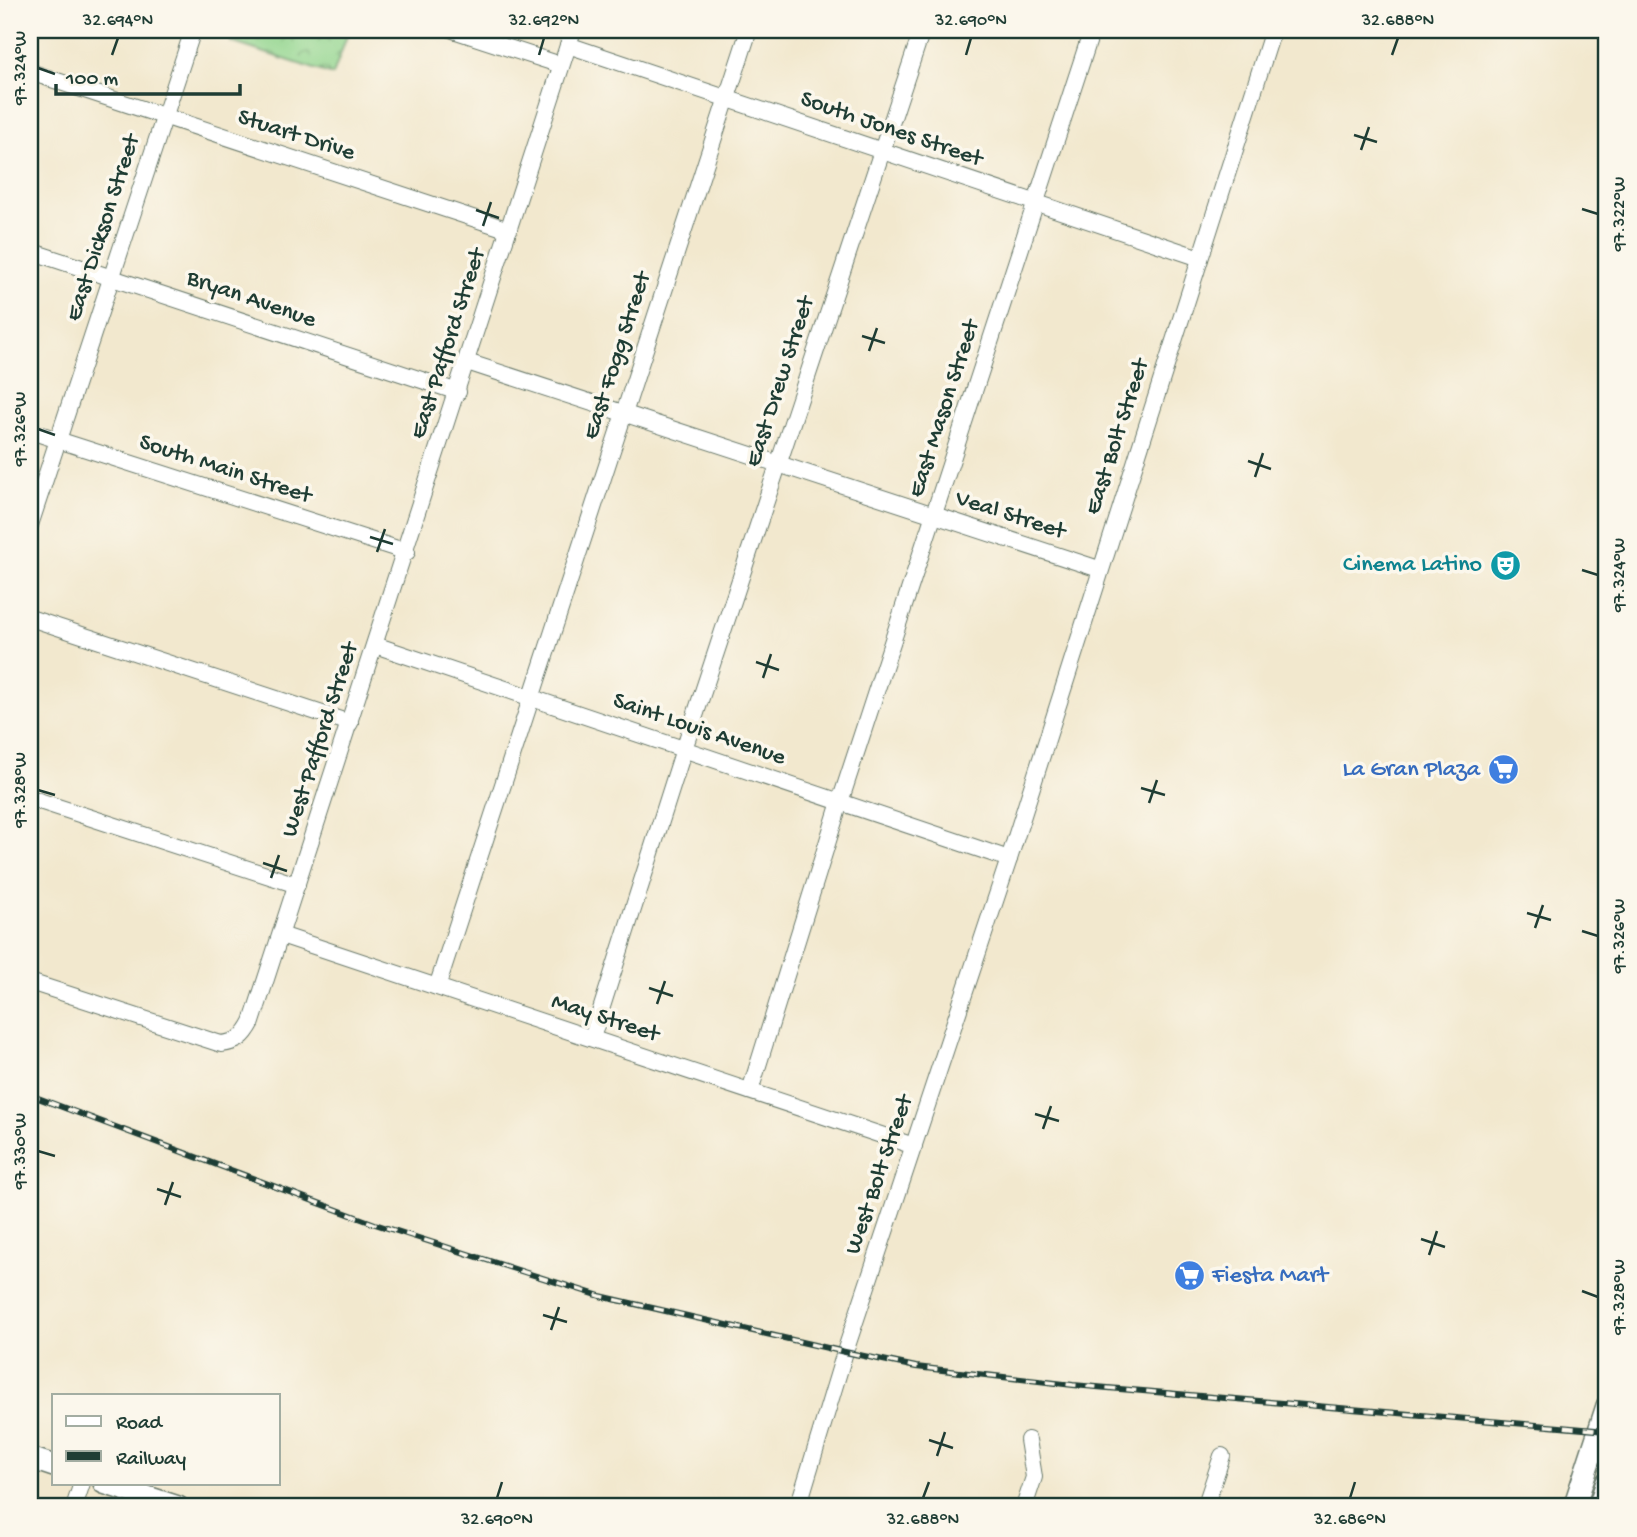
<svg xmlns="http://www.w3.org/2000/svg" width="1637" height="1537" font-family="'Gochi Hand',sans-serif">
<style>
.park{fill:url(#park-crowns);stroke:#588961;stroke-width:2}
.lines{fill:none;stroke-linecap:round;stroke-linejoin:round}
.minor-casing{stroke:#69796a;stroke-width:18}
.major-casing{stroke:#69796a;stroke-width:24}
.minor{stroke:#fff;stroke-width:16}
.major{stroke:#fff;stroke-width:21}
.rail-casing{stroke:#1f3d34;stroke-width:6}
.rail{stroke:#fbf7ec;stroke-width:3.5;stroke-dasharray:10;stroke-linecap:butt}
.ticks{fill:none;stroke:#1f3d34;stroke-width:2.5}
.labels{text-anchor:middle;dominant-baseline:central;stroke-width:7;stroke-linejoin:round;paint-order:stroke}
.street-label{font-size:24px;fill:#1f3d34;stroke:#fbf7ec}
.culture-label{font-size:24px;fill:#0d838f;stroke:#fbf7ec;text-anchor:end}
.shop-label{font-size:24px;fill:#366cbe;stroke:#fbf7ec;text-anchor:end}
.neatline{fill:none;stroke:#1f3d34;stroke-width:2.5}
.ticks-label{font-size:18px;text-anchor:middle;fill:#1f3d34}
</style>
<defs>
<pattern id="park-crowns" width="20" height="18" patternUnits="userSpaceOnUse" patternTransform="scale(1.75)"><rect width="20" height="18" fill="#92d58e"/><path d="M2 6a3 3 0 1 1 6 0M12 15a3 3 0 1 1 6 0" fill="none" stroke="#77ae75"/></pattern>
</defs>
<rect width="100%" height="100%" fill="#fbf7ec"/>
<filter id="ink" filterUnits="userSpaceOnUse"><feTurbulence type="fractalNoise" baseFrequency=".0143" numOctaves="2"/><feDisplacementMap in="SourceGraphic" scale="14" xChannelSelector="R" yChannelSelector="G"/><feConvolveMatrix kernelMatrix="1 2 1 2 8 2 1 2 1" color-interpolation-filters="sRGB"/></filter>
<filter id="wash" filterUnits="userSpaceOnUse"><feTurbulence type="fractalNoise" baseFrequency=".00686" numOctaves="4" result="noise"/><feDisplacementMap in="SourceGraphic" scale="28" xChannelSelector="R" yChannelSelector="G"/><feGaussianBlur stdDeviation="1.57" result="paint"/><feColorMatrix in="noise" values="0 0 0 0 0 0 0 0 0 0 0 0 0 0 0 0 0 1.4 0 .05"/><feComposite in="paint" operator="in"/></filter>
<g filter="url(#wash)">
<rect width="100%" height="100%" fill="#f2e8ce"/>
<!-- park -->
<polygon class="park" points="235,30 349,30 333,75 231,42"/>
</g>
<g filter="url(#ink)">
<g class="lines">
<defs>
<g id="minor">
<polyline points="453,30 561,65"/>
<polyline points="568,45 1200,258"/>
<polyline points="30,72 509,230"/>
<polyline points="30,251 458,392"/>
<polyline points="467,362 1099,569"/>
<polyline points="30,431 407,552"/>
<polyline points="30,525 193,30"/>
<polyline points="30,618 350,723"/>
<polyline points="375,645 1009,859"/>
<polyline points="30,798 297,885"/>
<polyline points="281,935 914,1146"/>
<path d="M30 982 221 1044C238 1042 244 1037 252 1022L573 30"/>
<polyline points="437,987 749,30"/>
<polyline points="592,1038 684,749 922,30"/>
<polyline points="750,1091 840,802 1092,30"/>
<polyline points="74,1507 82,1483"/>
<polyline points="798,1507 845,1352 1009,859 1273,30"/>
<polyline points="1024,1507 1034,1477 1028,1440"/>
<polyline points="1205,1507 1222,1456"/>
</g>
<g id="major">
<polyline points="30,1458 54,1466"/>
<polyline points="104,1483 178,1507"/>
<polyline points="1574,1507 1607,1406"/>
<polyline points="1599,1507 1607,1482"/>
</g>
</defs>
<!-- minor casing -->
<use href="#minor" class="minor-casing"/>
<!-- major casing -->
<use href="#major" class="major-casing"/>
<!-- minor -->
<use href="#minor" class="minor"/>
<!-- major -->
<use href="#major" class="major"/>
<defs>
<polyline id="rail" points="30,1095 375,1224 527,1273 600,1296 845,1352 916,1367 1073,1385 1607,1431"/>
</defs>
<!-- rail casing -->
<use href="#rail" class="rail-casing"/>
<!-- rail -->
<use href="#rail" class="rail"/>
</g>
</g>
<!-- ticks -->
<path class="ticks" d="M112 55 118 38M539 55 544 38M966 55 971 38M1392 55 1398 38M38 68 55 74M1354 135 1377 142M1361 150 1369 127M1582 209 1598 214M476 210 499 218M483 226 491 202M862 336 885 343M869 351 877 328M38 429 55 435M1248 461 1271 469M1255 477 1263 453M370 537 393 544M377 552 385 529M1582 570 1598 575M756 662 779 670M763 678 771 654M1141 788 1165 795M38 790 55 795M1149 803 1157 780M263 863 287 871M271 878 279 855M1527 913 1551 920M1535 928 1543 905M1582 931 1598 936M649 988 673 996M657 1004 665 981M1035 1114 1059 1121M1043 1129 1051 1106M38 1151 55 1156M157 1189 181 1197M165 1205 173 1182M1421 1239 1445 1247M1429 1255 1437 1231M1582 1291 1598 1297M543 1315 567 1322M551 1330 559 1307M929 1440 953 1448M937 1456 945 1432M497 1498 502 1482M923 1498 929 1482M1350 1498 1355 1482"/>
<!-- icons -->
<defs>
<symbol id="theatre-disc" viewBox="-11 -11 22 22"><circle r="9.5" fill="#0f9aa8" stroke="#fbf7ec"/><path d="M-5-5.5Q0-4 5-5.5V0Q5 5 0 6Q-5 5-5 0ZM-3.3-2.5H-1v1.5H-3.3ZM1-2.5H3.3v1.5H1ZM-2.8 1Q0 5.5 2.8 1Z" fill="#fff"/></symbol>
<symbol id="supermarket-disc" viewBox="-11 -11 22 22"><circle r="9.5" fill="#3f7fe0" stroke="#fbf7ec"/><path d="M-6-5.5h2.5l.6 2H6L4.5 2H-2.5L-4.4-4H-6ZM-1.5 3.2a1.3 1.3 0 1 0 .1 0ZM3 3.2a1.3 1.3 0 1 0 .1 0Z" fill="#fff"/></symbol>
</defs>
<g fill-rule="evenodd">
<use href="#theatre-disc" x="1488" y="548" width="35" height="35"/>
<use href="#supermarket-disc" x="1486" y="752" width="35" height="35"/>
<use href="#supermarket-disc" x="1172" y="1258" width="35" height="35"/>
</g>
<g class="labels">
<!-- street labels -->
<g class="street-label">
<text transform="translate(891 130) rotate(19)">South Jones Street</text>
<text transform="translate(296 136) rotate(18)">Stuart Drive</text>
<text transform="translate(104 228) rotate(-72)">East Dickson Street</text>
<text transform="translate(251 300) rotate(19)">Bryan Avenue</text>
<text transform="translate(449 344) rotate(-72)">East Pafford Street</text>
<text transform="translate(618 356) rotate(-72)">East Fogg Street</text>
<text transform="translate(781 382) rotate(-72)">East Drew Street</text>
<text transform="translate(945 409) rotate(-72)">East Mason Street</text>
<text transform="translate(1118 437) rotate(-72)">East Bolt Street</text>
<text transform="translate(225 470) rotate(18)">South Main Street</text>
<text transform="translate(1010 516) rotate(18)">Veal Street</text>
<text transform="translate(699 730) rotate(19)">Saint Louis Avenue</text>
<text transform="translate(321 740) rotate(-72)">West Pafford Street</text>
<text transform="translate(605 1019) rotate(18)">May Street</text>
<text transform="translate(880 1175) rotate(-71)">West Bolt Street</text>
</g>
<!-- culture labels -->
<g class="culture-label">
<text x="1482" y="565">Cinema Latino</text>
</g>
<!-- shop labels -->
<g class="shop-label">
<text x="1480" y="770">La Gran Plaza</text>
<text x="1212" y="1276" text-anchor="start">Fiesta Mart</text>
</g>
</g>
<!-- margin -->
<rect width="1637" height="1537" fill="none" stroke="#fbf7ec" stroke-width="77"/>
<!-- legend -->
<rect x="52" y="1394" width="228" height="91" fill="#fbf7ec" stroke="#a3ada2" stroke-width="2"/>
<rect x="66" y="1416" width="35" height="10" fill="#ffffff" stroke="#a3ada2" stroke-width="2"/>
<text x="116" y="1428" font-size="21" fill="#1f3d34">Road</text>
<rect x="66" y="1451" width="35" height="10" fill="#1f3d34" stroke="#a3ada2" stroke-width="2"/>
<text x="116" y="1464" font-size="21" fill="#1f3d34">Railway</text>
<!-- scale -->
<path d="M56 84v10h184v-10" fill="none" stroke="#1f3d34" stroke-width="3.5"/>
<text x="66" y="84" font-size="21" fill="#1f3d34" stroke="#fbf7ec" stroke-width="5" paint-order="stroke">100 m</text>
<rect x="38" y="38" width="1560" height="1460" class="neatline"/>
<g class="ticks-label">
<text x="118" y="25">32.694°N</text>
<text x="544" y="25">32.692°N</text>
<text x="971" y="25">32.690°N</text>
<text x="1398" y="25">32.688°N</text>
<text transform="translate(19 68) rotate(-90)" y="6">97.324°W</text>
<text transform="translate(1618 214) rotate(-90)" y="6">97.322°W</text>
<text transform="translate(19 429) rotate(-90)" y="6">97.326°W</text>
<text transform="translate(1618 575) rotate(-90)" y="6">97.324°W</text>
<text transform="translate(19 790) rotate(-90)" y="6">97.328°W</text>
<text transform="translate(1618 936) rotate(-90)" y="6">97.326°W</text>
<text transform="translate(19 1151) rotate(-90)" y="6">97.330°W</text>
<text transform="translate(1618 1297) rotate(-90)" y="6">97.328°W</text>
<text x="497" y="1524">32.690°N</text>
<text x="923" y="1524">32.688°N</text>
<text x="1350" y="1524">32.686°N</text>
</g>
</svg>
